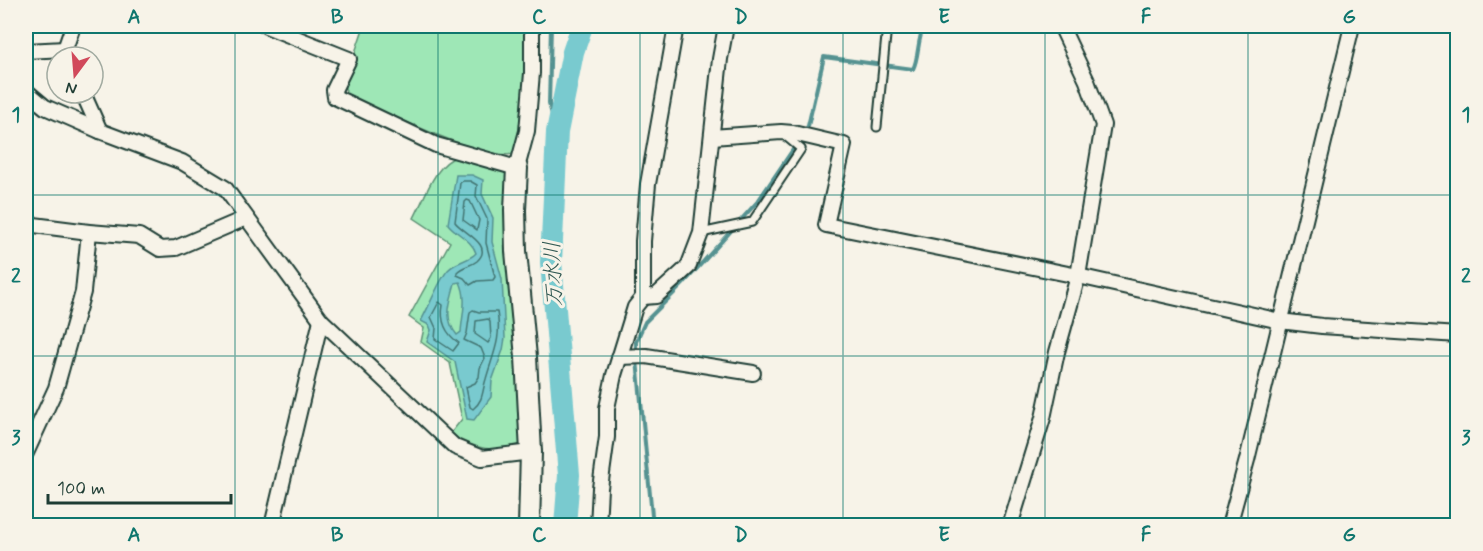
<svg xmlns="http://www.w3.org/2000/svg" width="1483" height="551" font-family="Mynerve,'Klee One',sans-serif">
<style>
.green{fill:#9ee7b6;stroke:#5e9275;stroke-width:1.5}
.water{fill:#79cacf;stroke:#559291;stroke-width:1.5;fill-rule:evenodd}
.lines{fill:none;stroke-linecap:round;stroke-linejoin:round}
.shore{stroke:#437572;stroke-width:1.5}
.stream{stroke:#559291;stroke-width:4}
.river{stroke:#79cacf;stroke-width:22}
.lane-casing{stroke:#1f3d34;stroke-width:11}
.street-casing{stroke:#1f3d34;stroke-width:18}
.secondary-casing{stroke:#1f3d34;stroke-width:24}
.lane{stroke:#f7f3e8;stroke-width:7}
.street{stroke:#f7f3e8;stroke-width:14}
.secondary{stroke:#f7f3e8;stroke-width:20}
.grid{fill:none;stroke:#0f766e;stroke-width:1.5;stroke-opacity:0.55}
.labels{text-anchor:middle;dominant-baseline:central;stroke-width:6;stroke-linejoin:round;paint-order:stroke}
.water-label{font-size:22px;font-style:italic;fill:#315953;stroke:#f7f3e8}
.neatline{fill:none;stroke:#0f766e;stroke-width:2}
.grid-label{font-size:20px;text-anchor:middle;font-weight:bold;fill:#0f766e}
</style>
<rect width="100%" height="100%" fill="#f7f3e8"/>
<filter id="ink" filterUnits="userSpaceOnUse"><feTurbulence type="fractalNoise" baseFrequency=".0167" numOctaves="2"/><feDisplacementMap in="SourceGraphic" scale="12" xChannelSelector="R" yChannelSelector="G"/><feConvolveMatrix kernelMatrix="1 2 1 2 8 2 1 2 1" color-interpolation-filters="sRGB"/></filter>
<g filter="url(#ink)">
<!-- green -->
<g class="green">
<path d="M364 26H527L525 83 518 152C497 168 374 107 347 95L344 85Z"/>
<path d="M458 156 505 171 511 178 523 444C493 452 477 451 450 434L462 419 450 363 421 342 424 328 409 317 450 242 414 218C425 198 434 164 458 156Z"/>
</g>
<!-- water -->
<path class="water" d="M456 175H472L483 180 482 194 493 218 492 242 502 279 505 338 503 350 492 381 491 397 474 420 467 419 455 362 427 342 431 330 429 325 421 321C429 307 439 280 448 270 456 261 469 261 476 253 472 240 457 235 448 224ZM460 282C468 299 462 315 461 332L457 335C443 318 450 303 455 283Z"/>
<g class="lines">
<!-- shore -->
<g class="shore">
<path d="M463 181H470L477 185 476 196 487 219 486 243 495 277 493 280 477 281 470 285 464 278 457 275V272C463 266 471 266 477 261 495 245 462 232 455 222L460 183Z"/>
<polygon points="467,200 470,201 479,220 477,230 463,220 465,202"/>
<path d="M439 302 443 305C440 321 446 334 459 343L453 351 435 339 436 328 431 317Z"/>
<path d="M473 310 479 312H497C502 339 493 354 486 379 482 391 484 400 473 409L470 407 466 387 475 383 479 377 480 368 485 358 481 348 464 340 467 333 470 312Z"/>
<polygon points="488,319 490,322 491,338 488,343 475,334 476,321"/>
</g>
<!-- stream -->
<g class="stream">
<polyline points="551,26 549,104 557,132"/>
<path d="M805 131 808 126 824 57 913 69C919 58 917 40 924 26"/>
<polyline points="636,352 636,342 645,322 684,283 758,201 796,145"/>
<polyline points="637,360 653,526"/>
</g>
<!-- river -->
<polyline class="river" points="565,526 569,475 551,262 557,132 573,52 582,26"/>
<defs>
<g id="lane">
<polyline points="877,127 887,26"/>
<polyline points="701,233 752,222 801,149 783,134"/>
</g>
<g id="street">
<polyline points="266,26 349,59 334,90 335,97 436,145 517,168 527,131 532,73 532,26"/>
<polyline points="26,51 65,49"/>
<polyline points="67,55 65,49 73,26"/>
<polyline points="26,91 45,107 100,131 182,162 225,188 321,320 455,447 482,458 531,452"/>
<polyline points="83,93 100,131"/>
<polyline points="712,137 781,132 793,133 844,145 826,225 1078,276 1280,321 1322,326 1458,335"/>
<polyline points="26,224 89,232 139,236 160,249 176,248 246,218"/>
<polyline points="643,297 656,296 688,267 701,233 720,59 726,26"/>
<polyline points="619,357 646,356 753,373"/>
<polyline points="26,453 56,388 83,292 89,232"/>
<polyline points="272,526 321,320"/>
<polyline points="598,526 600,488 607,437 607,408 614,375 635,307 643,297 643,241 648,184 676,26"/>
<polyline points="1010,526 1043,418 1057,352 1078,276 1103,125 1087,81 1061,26"/>
<polyline points="1229,526 1247,460 1352,26"/>
</g>
<polyline id="secondary" points="517,168 515,210 516,251 526,357 531,452 529,526"/>
</defs>
<!-- lane casing -->
<use href="#lane" class="lane-casing"/>
<!-- street casing -->
<use href="#street" class="street-casing"/>
<!-- secondary casing -->
<use href="#secondary" class="secondary-casing"/>
<!-- lane -->
<use href="#lane" class="lane"/>
<!-- street -->
<use href="#street" class="street"/>
<!-- secondary -->
<use href="#secondary" class="secondary"/>
</g>
</g>
<!-- grid -->
<path class="grid" d="M235 26V526M438 26V526M640 26V526M843 26V526M1045 26V526M1248 26V526M26 195H1458M26 356H1458"/>
<g class="labels">
<!-- water labels -->
<g class="water-label">
<text transform="translate(554 274) rotate(-92)">万水川</text>
</g>
</g>
<!-- margin -->
<rect width="1483" height="551" fill="none" stroke="#f7f3e8" stroke-width="66"/>
<!-- north arrow -->
<g transform="translate(75 75) rotate(196)"><circle r="28" fill="#f7f3e8" stroke="#a1aaa0" stroke-width="1.5"/>
<path d="M0-4.5L10 22L0 15L-10 22Z" fill="#d1495b"/>
<text y="-9" font-size="16" font-weight="bold" text-anchor="middle" fill="#1f3d34">N</text>
</g>
<!-- scale -->
<path d="M48 494v9h183v-9" fill="none" stroke="#1f3d34" stroke-width="3"/>
<text x="57" y="494" font-size="18" fill="#1f3d34" stroke="#f7f3e8" stroke-width="4.5" paint-order="stroke">100 m</text>
<rect x="33" y="33" width="1417" height="485" class="neatline"/>
<g class="grid-label">
<text x="134" y="23">A</text>
<text x="337" y="23">B</text>
<text x="539" y="23">C</text>
<text x="741" y="23">D</text>
<text x="944" y="23">E</text>
<text x="1146" y="23">F</text>
<text x="1349" y="23">G</text>
<text x="16" y="121">1</text>
<text x="1466" y="121">1</text>
<text x="16" y="282">2</text>
<text x="1466" y="282">2</text>
<text x="16" y="444">3</text>
<text x="1466" y="444">3</text>
<text x="134" y="541">A</text>
<text x="337" y="541">B</text>
<text x="539" y="541">C</text>
<text x="741" y="541">D</text>
<text x="944" y="541">E</text>
<text x="1146" y="541">F</text>
<text x="1349" y="541">G</text>
</g>
</svg>
